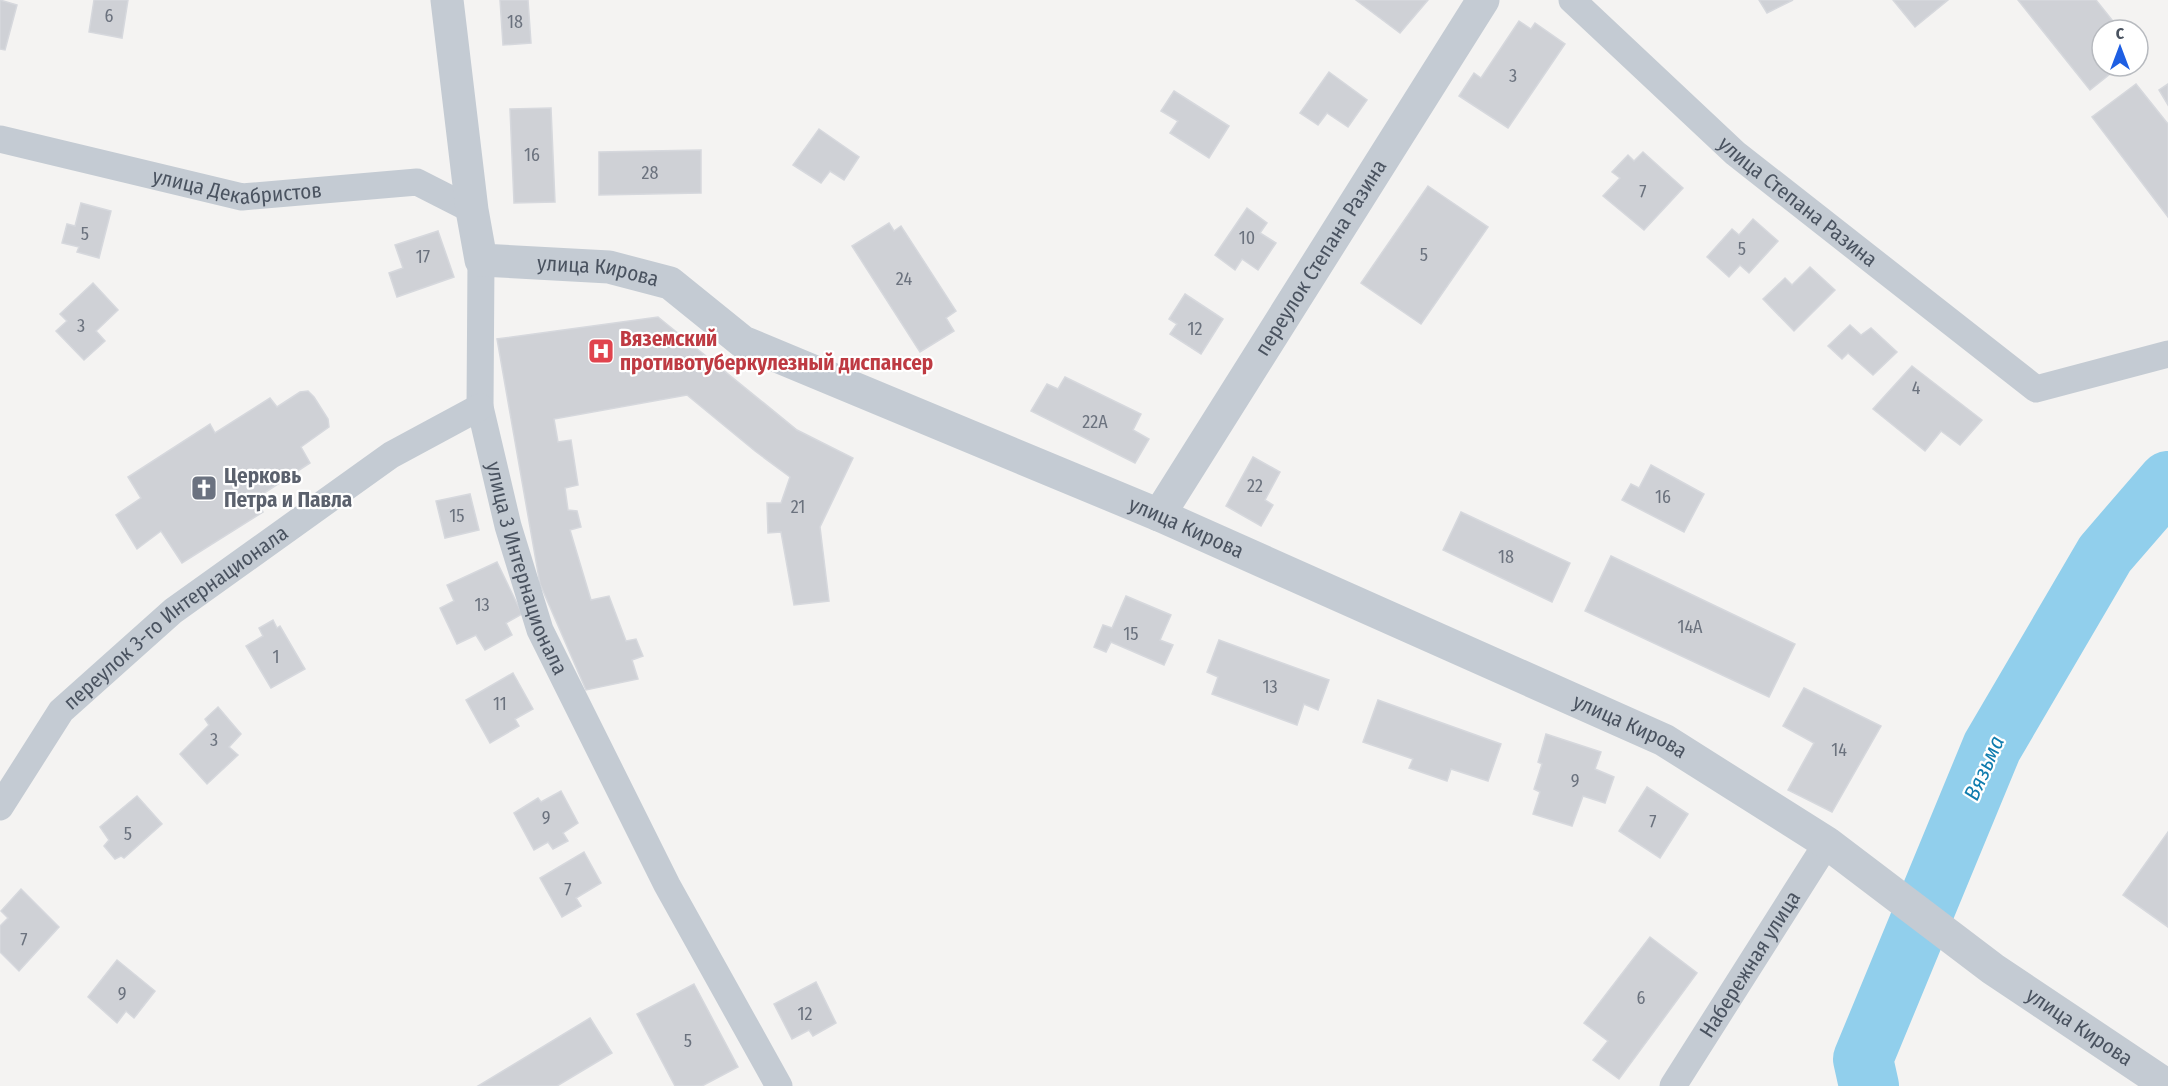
<svg xmlns="http://www.w3.org/2000/svg" width="2168" height="1086" font-family="'Fira Sans Condensed',sans-serif">
<style>
.lines{fill:none;stroke-linecap:round;stroke-linejoin:round}
.river{stroke:#91cfec;stroke-width:60}
.building{fill:#cfd1d6;stroke:#d6d8dd;stroke-width:1.5}
.minor{stroke:#c4cbd3;stroke-width:27}
.tertiary{stroke:#c4cbd3;stroke-width:33}
.labels{text-anchor:middle;dominant-baseline:central;stroke-width:4.5;stroke-linejoin:round;paint-order:stroke}
.number-label{font-size:18px;fill:#6b727e}
.street-label{font-size:21px;fill:#4a5360;stroke:#fff}
.health-label{font-size:21px;font-weight:bold;fill:#be3a42;stroke:#fff;text-anchor:start}
.worship-label{font-size:21px;font-weight:bold;fill:#5b616d;stroke:#fff;text-anchor:start}
.water-label{font-size:22px;font-style:italic;fill:#0f7cae;stroke:#fff}
</style>
<rect width="100%" height="100%" fill="#f4f3f2"/>
<g class="lines">
<!-- river -->
<polyline class="river" points="1869,1086 1863,1059 1992,747 2105,554 2168,481"/>
</g>
<!-- building -->
<g class="building">
<polygon points="0,0 17,5 5,50 0,49"/>
<polygon points="94,0 128,0 122,38 89,32"/>
<polygon points="500,0 528,0 531,43 503,45"/>
<polygon points="1356,0 1428,0 1400,33"/>
<polygon points="1759,0 1793,0 1767,13"/>
<polygon points="1893,0 1948,0 1915,27"/>
<polygon points="2018,0 2096,0 2120,30 2102,30 2102,66 2120,66 2090,90"/>
<polygon points="1519,21 1531,29 1535,23 1565,44 1508,128 1459,96 1474,73 1481,78"/>
<polygon points="1329,72 1367,100 1348,127 1327,113 1318,125 1300,113"/>
<polygon points="2136,84 2168,124 2168,217 2092,117"/>
<polygon points="2168,84 2168,105 2159,90"/>
<polygon points="1174,91 1229,126 1209,158 1170,133 1178,121 1161,111"/>
<polygon points="551,108 555,202 514,203 510,109"/>
<polygon points="819,129 859,157 844,180 830,171 821,183 793,165"/>
<polygon points="701,150 701,193 599,195 599,152"/>
<polygon points="1643,152 1683,188 1644,230 1603,196 1620,178 1612,172 1628,155 1634,161"/>
<polygon points="1428,186 1488,227 1421,324 1361,283"/>
<polygon points="81,203 111,211 99,258 77,252 79,247 62,243 67,224 75,226"/>
<polygon points="1247,208 1267,223 1260,233 1276,243 1258,270 1242,259 1235,270 1215,255"/>
<polygon points="1753,219 1778,241 1749,273 1740,265 1729,277 1707,257 1732,229 1739,235"/>
<polygon points="889,223 894,231 901,226 956,311 946,318 954,331 920,352 852,246"/>
<polygon points="438,231 454,277 397,297 389,273 403,268 395,245"/>
<polygon points="1810,267 1835,290 1794,331 1763,299 1785,278 1792,285"/>
<polygon points="93,283 118,310 96,331 105,341 84,360 56,331 67,321 60,314"/>
<polygon points="1185,294 1223,319 1201,354 1170,334 1177,324 1169,319"/>
<polygon points="658,317 797,430 853,458 820,527 829,601 794,605 781,532 768,533 767,503 781,503 790,477 755,451 687,395 554,419 558,442 571,440 578,485 565,488 568,510 577,511 581,527 570,530 591,600 609,596 626,641 636,639 643,656 632,660 638,679 586,690 540,584 497,339"/>
<polygon points="1850,325 1861,335 1871,328 1897,352 1873,375 1848,353 1842,359 1828,346"/>
<polygon points="1912,366 1982,420 1960,445 1941,431 1925,451 1873,409"/>
<polygon points="1065,377 1141,414 1133,430 1149,439 1135,463 1031,411 1047,384 1058,389"/>
<polygon points="308,391 314,397 328,419 329,427 301,447 310,463 255,499 263,512 182,563 161,531 137,549 116,515 141,498 128,477 210,424 215,433 270,398 277,407 300,392"/>
<polygon points="1253,457 1280,472 1265,500 1273,505 1261,526 1226,506"/>
<polygon points="1651,465 1704,494 1684,532 1622,500 1631,484 1639,488"/>
<polygon points="470,494 479,530 445,538 436,501"/>
<polygon points="1461,512 1570,563 1552,602 1443,550"/>
<polygon points="1611,556 1795,644 1769,697 1585,611"/>
<polygon points="497,562 522,614 506,623 512,635 485,650 476,635 457,644 440,608 454,601 447,585"/>
<polygon points="1126,596 1171,615 1160,640 1173,645 1164,665 1111,642 1106,652 1094,647 1103,625 1112,628"/>
<polygon points="273,620 277,628 280,626 305,669 271,688 246,646 263,636 259,628"/>
<polygon points="1219,640 1329,680 1318,710 1304,704 1297,725 1212,694 1218,677 1207,672"/>
<polygon points="513,673 533,709 515,719 519,726 490,743 466,700"/>
<polygon points="1804,688 1881,726 1832,812 1788,790 1814,743 1783,726"/>
<polygon points="1378,700 1501,744 1488,781 1451,769 1447,781 1409,768 1413,759 1363,742"/>
<polygon points="218,707 241,734 229,747 238,755 207,784 180,754 209,725 205,719"/>
<polygon points="1546,734 1601,752 1595,769 1614,777 1605,803 1583,796 1572,826 1533,814 1540,792 1534,789 1542,764 1538,762"/>
<polygon points="1647,787 1688,814 1660,858 1619,831"/>
<polygon points="561,791 578,823 563,833 568,841 553,849 548,842 534,850 514,813 538,798 541,802"/>
<polygon points="137,796 162,824 124,858 121,856 115,859 104,846 109,840 100,827"/>
<polygon points="2168,832 2168,927 2123,895"/>
<polygon points="584,852 601,883 576,898 581,906 562,917 540,878"/>
<polygon points="21,889 59,927 19,971 0,952 0,926 8,918 1,911"/>
<polygon points="1650,937 1697,973 1619,1079 1593,1060 1608,1041 1584,1023"/>
<polygon points="117,960 155,991 134,1018 126,1011 117,1023 88,997"/>
<polygon points="816,982 836,1023 813,1036 809,1030 792,1039 774,1004"/>
<polygon points="694,984 738,1067 702,1086 675,1086 637,1014"/>
<polygon points="590,1018 612,1053 557,1086 478,1086"/>
</g>
<g class="lines">
<!-- minor -->
<g class="minor">
<path id="s1" d="M1572 0 1735 153 2036 389 2168 354"/>
<path id="s2" d="M0 139 242 197 417 182 472 210"/>
<path id="s3" d="M481 260 480 407 508 526 540 630 667 885 779 1086"/>
<path id="s4" d="M0 807 61 711 173 611 391 455 480 407"/>
<path id="s5" d="M1673 1086 1827 843"/>
</g>
<!-- tertiary -->
<g class="tertiary">
<path id="s6" d="M447 0 472 210 481 260 609 267 670 283 743 342 1159 515 1664 740 1827 843 1993 969 2168 1086"/>
<path id="s7" d="M1159 515 1483 0"/>
</g>
</g>
<!-- icons -->
<defs>
<symbol id="hospital-square" viewBox="-11 -11 22 22"><rect x="-9" y="-9" width="18" height="18" rx="4" fill="#e0444e" stroke="#fff"/><path d="M-5-5h3v3.5h4V-5h3V5h-3V1.5h-4V5h-3Z" fill="#fff"/></symbol>
<symbol id="church-square" viewBox="-11 -11 22 22"><rect x="-9" y="-9" width="18" height="18" rx="4" fill="#6b7280" stroke="#fff"/><path d="M-1.2-6h2.4v3.5h3.3v2.4h-3.3V6h-2.4V-.1h-3.3v-2.4h3.3Z" fill="#fff"/></symbol>
</defs>
<g fill-rule="evenodd">
<use href="#hospital-square" x="586" y="336" width="30" height="30"/>
<use href="#church-square" x="189" y="473" width="30" height="30"/>
</g>
<g class="labels">
<!-- number labels -->
<g class="number-label">
<text x="109" y="16">6</text>
<text x="515" y="22">18</text>
<text x="1513" y="76">3</text>
<text x="532" y="155">16</text>
<text x="650" y="173">28</text>
<text x="1643" y="192">7</text>
<text x="85" y="234">5</text>
<text x="1247" y="238">10</text>
<text x="1742" y="249">5</text>
<text x="1424" y="255">5</text>
<text x="423" y="257">17</text>
<text x="904" y="279">24</text>
<text x="81" y="326">3</text>
<text x="1195" y="329">12</text>
<text x="1916" y="388">4</text>
<text x="1095" y="422">22А</text>
<text x="1255" y="486">22</text>
<text x="1663" y="497">16</text>
<text x="798" y="507">21</text>
<text x="457" y="516">15</text>
<text x="1506" y="557">18</text>
<text x="482" y="605">13</text>
<text x="1690" y="627">14А</text>
<text x="1131" y="634">15</text>
<text x="276" y="657">1</text>
<text x="1270" y="687">13</text>
<text x="500" y="704">11</text>
<text x="214" y="740">3</text>
<text x="1839" y="750">14</text>
<text x="1575" y="781">9</text>
<text x="546" y="818">9</text>
<text x="1653" y="822">7</text>
<text x="128" y="834">5</text>
<text x="568" y="890">7</text>
<text x="24" y="940">7</text>
<text x="122" y="994">9</text>
<text x="1641" y="998">6</text>
<text x="805" y="1014">12</text>
<text x="688" y="1041">5</text>
</g>
<!-- street labels -->
<g class="street-label">
<text stroke="none"><textPath href="#s2" startOffset="243">улица Декабристов</textPath></text>
<text stroke="none"><textPath href="#s1" startOffset="303">улица Степана Разина</textPath></text>
<text stroke="none"><textPath href="#s7" startOffset="304">переулок Степана Разина</textPath></text>
<text stroke="none"><textPath href="#s6" startOffset="380">улица Кирова</textPath></text>
<text stroke="none"><textPath href="#s6" startOffset="1028">улица Кирова</textPath></text>
<text stroke="none"><textPath href="#s3" startOffset="315">улица 3 Интернационала</textPath></text>
<text stroke="none"><textPath href="#s4" startOffset="262">переулок 3-го Интернационала</textPath></text>
<text stroke="none"><textPath href="#s6" startOffset="1514">улица Кирова</textPath></text>
<text stroke="none"><textPath href="#s5" startOffset="144">Набережная улица</textPath></text>
<text stroke="none"><textPath href="#s6" startOffset="2056">улица Кирова</textPath></text>
</g>
<!-- health labels -->
<g class="health-label">
<text x="620" y="339">Вяземский<tspan x="620" dy="24">противотуберкулезный диспансер</tspan></text>
</g>
<!-- worship labels -->
<g class="worship-label">
<text x="224" y="476">Церковь<tspan x="224" dy="24">Петра и Павла</tspan></text>
</g>
<!-- water labels -->
<g class="water-label">
<text transform="translate(1984 768) rotate(-66)">Вязьма</text>
</g>
</g>
<!-- north arrow -->
<g transform="translate(2120 48)"><circle r="28" fill="#ffffff" stroke="#b7babf" stroke-width="1.5"/>
<path d="M0-4.5L10 22L0 15L-10 22Z" fill="#1e5fe3"/>
<text y="-9" font-size="16" font-weight="bold" text-anchor="middle" fill="#4a5360">С</text>
</g>
</svg>
